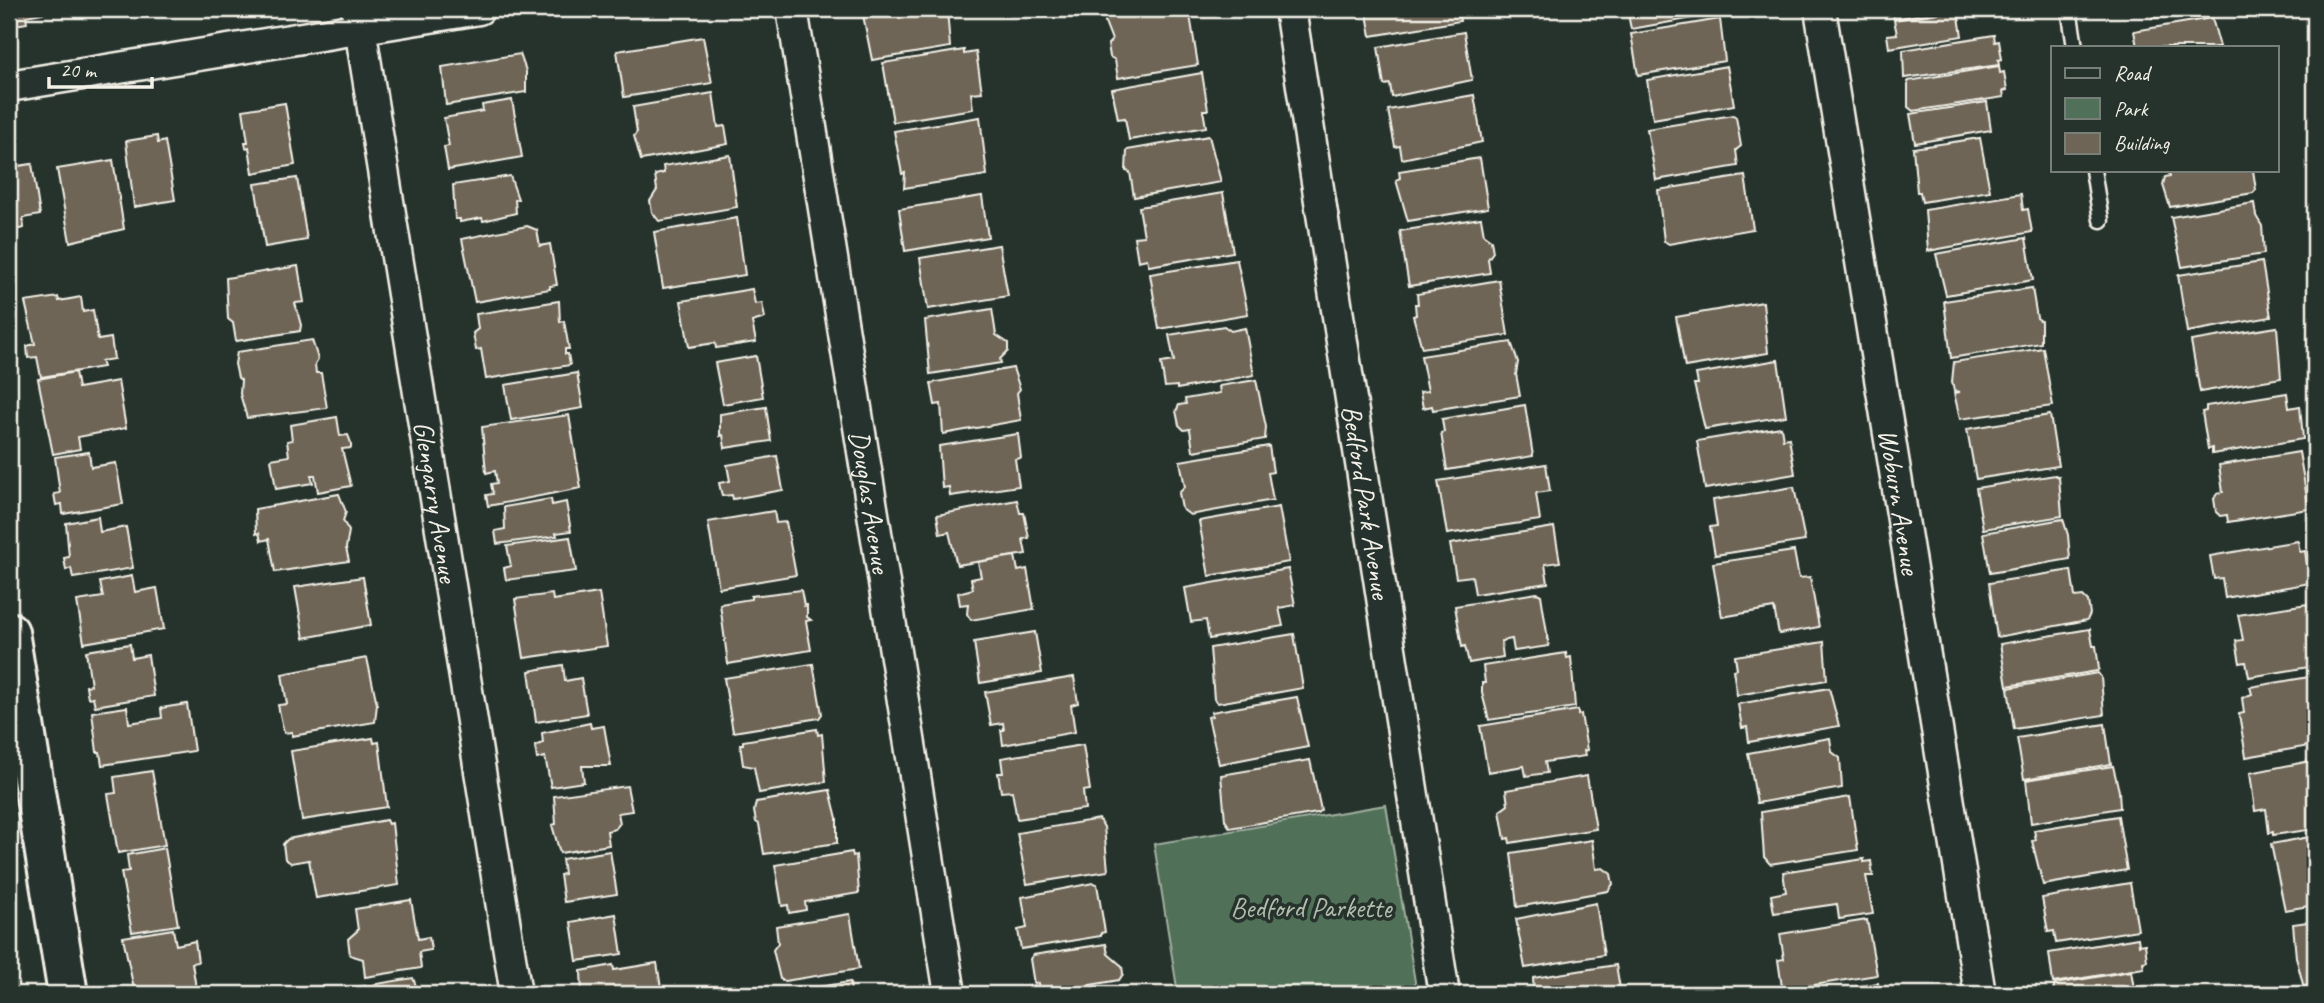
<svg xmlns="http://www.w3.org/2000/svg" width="2324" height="1003" font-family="Caveat,sans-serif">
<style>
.green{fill:#517059;stroke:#a2b0a0;stroke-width:2}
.building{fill:#6e6556;stroke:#f4f1e8;stroke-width:2}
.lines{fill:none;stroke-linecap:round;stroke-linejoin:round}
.service-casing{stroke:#f4f1e8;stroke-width:19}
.minor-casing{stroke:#f4f1e8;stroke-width:35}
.secondary-casing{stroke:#f4f1e8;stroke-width:44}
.service{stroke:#26332d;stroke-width:14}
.minor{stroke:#26332d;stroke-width:30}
.secondary{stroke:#26332d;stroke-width:38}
.labels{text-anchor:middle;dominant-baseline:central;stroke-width:7;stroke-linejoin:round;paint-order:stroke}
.street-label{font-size:28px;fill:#f4f1e8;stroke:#26332d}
.park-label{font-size:28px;fill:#b3bdaf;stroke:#26332d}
</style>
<rect width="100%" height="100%" fill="#26332d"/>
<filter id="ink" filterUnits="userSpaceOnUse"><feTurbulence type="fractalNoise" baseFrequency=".0143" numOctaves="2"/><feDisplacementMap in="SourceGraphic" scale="14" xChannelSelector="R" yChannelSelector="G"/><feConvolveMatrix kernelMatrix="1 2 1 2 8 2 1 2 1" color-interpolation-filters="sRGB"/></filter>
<g filter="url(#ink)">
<!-- green -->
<polygon class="green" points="1386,805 1417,994 1178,994 1154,844"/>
<!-- building -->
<g class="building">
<polygon points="9,9 53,9 53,11 26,16 27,23 9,26"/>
<polygon points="865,9 947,9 950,47 872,60 862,10"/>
<polygon points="1127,9 1189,9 1198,65 1118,78 1115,60 1110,57 1108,44 1112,40 1105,22 1107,12"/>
<polygon points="1366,9 1458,9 1460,21 1371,36"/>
<polygon points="1627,9 1716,9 1716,14 1631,29"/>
<polygon points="1892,9 1950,9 1894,19"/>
<polygon points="2152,9 2207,9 2153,18"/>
<polygon points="1958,10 1962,36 1889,48 1887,35 1897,34 1894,20"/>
<polygon points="2212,18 2220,47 2137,47 2134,31"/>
<polygon points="1720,19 1725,61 1638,75 1631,34"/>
<polygon points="1464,32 1472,80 1392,97 1390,84 1384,85 1378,47"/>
<polygon points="1994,35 1995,42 1999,41 2002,59 1998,60 1999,65 1904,78 1903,50"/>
<polygon points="703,37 712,83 624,97 617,51"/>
<polygon points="964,50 964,54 976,52 982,92 971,93 973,109 893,122 883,63"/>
<polygon points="520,54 526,71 526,92 446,105 442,67"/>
<polygon points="1727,66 1734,105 1653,119 1647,80"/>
<polygon points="1999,66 2000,73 2004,72 2007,90 2003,91 2004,97 1913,111 1908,107 1908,81"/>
<polygon points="1202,73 1208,110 1203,110 1206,127 1129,140 1125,118 1118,119 1112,89"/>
<polygon points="713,93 718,127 725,126 728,144 641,160 634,136 637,132 633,107"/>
<polygon points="1474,95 1482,142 1402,159 1400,146 1395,147 1388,110"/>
<polygon points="512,100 522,157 448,170 444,147 449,146 444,118 483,111 482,105"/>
<polygon points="1987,102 1991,130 1915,143 1910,114"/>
<polygon points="285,103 295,165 253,173 249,147 246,148 245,142 248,142 243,110"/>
<polygon points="1733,115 1736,117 1741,146 1736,150 1738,166 1656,180 1647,129"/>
<polygon points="980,117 987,175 904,188 905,173 902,174 894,131"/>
<polygon points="157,136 158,143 165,141 175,200 134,207 126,141"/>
<polygon points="1209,136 1221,182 1134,197 1130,172 1126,171 1127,150"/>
<polygon points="1980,138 1990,191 1922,202 1920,192 1917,192 1913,148"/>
<polygon points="730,155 737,207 659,221 652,212 650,201 657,190 655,175 664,173 663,166"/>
<polygon points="1480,158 1488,208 1408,221 1396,180 1400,178 1399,171"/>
<polygon points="113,160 124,229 70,242 57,169"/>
<polygon points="11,163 11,167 32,164 40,215 23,218 24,228 9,231 9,234"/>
<polygon points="2168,170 2253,170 2256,190 2253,193 2170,207 2163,185 2165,177 2170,176"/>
<polygon points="510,176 518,199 515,200 516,213 483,221 482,218 460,222 460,219 455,219 453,185"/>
<polygon points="1745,176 1753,229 1669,244 1664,241 1658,190"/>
<polygon points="297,178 307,240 265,247 255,184"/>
<polygon points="1223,193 1233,252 1149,266 1147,259 1138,261 1134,237 1144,236 1139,207"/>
<polygon points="2021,194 2023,210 2028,209 2032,232 1928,251 1925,210"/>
<polygon points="982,196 988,237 905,251 899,209"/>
<polygon points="2254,203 2256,216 2262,226 2264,254 2182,267 2171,217"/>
<polygon points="737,218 745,275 663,288 654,232"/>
<polygon points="1481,218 1484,235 1491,240 1493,252 1488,259 1490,273 1409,286 1400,231"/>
<polygon points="527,226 537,230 540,246 550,244 557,285 550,286 550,289 475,302 462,239"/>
<polygon points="2026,238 2033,280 1946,295 1936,254"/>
<polygon points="999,245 1008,296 928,309 920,258"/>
<polygon points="1237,260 1248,314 1159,329 1150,274"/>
<polygon points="2262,262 2271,317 2187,332 2178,275"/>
<polygon points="298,266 304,302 295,303 301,325 300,331 236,341 233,323 228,319 226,278"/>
<polygon points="1499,280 1508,335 1422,348 1413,316 1416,315 1415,304 1418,304 1417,294"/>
<polygon points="2032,288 2037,318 2041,321 2041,343 1951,358 1944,301"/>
<polygon points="752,289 755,304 762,303 765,318 752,322 756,342 716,348 715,343 689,347 681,301"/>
<polygon points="58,297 59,301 81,297 83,312 93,310 98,340 111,338 114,359 101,361 103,367 41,377 37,357 28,358 27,346 35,344 25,302"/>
<polygon points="559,301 560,322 564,321 569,349 565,349 565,354 568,354 570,365 486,379 481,349 476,350 473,333 478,329 476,314"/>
<polygon points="1763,302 1768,353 1685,367 1676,317"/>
<polygon points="992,309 996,335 1008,343 1008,351 1000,359 1001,363 930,374 925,320"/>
<polygon points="1224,326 1231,331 1245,328 1254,375 1177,389 1177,386 1165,387 1161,363 1174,361 1169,335"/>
<polygon points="2277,327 2281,378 2200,392 2191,341"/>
<polygon points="312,340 318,359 315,364 316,373 321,373 327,408 247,418 240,394 241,380 238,378 235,364 237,352"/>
<polygon points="1511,342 1518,362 1516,374 1520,396 1433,410 1432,406 1423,408 1420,392 1428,391 1421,356"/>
<polygon points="2043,348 2053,406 1960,419 1954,393 1960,392 1954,391 1952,382 1954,362"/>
<polygon points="756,356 763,397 723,404 715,363"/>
<polygon points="1778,360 1786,416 1705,429 1694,384 1698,384 1696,374"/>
<polygon points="1013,368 1020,389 1017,393 1021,420 943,434 941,404 935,405 931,383"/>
<polygon points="75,372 78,388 118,381 126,428 78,437 80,449 53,454 38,379"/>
<polygon points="577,373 583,408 511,420 505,385"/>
<polygon points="1256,380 1266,427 1265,439 1193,451 1190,429 1184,430 1179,425 1176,411 1179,405 1186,404 1185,399 1220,393 1219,386"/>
<polygon points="2287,393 2289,408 2300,406 2303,439 2212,454 2212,448 2208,449 2202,412 2206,411 2206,406"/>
<polygon points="1525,405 1533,456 1447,470 1441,433 1444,432 1442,419"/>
<polygon points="766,407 771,441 725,448 723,435 720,436 720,414"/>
<polygon points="569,415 581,488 488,506 486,495 493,494 491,484 497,483 495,471 486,473 482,427"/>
<polygon points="2050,415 2058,466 1976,479 1967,429"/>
<polygon points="337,417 340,436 348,435 351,443 351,448 342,449 351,486 318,492 315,475 311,475 313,483 276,489 271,459 289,456 287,441 292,440 290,425"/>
<polygon points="1781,427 1783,439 1789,438 1795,474 1705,489 1697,441"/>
<polygon points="1018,434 1021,458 1015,459 1019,486 950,496 949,487 942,488 939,446"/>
<polygon points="1269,446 1273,472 1268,473 1273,500 1190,515 1182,509 1179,493 1185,487 1180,461"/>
<polygon points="89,452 91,467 116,463 123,504 63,514 62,504 56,505 54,494 60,493 55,457"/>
<polygon points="2299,452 2309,509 2228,522 2227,515 2220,516 2216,512 2214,499 2217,493 2223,492 2219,465"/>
<polygon points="777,456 783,490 733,499 732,495 722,496 719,483 730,481 727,465"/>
<polygon points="1546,464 1550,491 1536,493 1540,520 1447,534 1438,481"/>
<polygon points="2055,475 2059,477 2062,516 1983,529 1976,488"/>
<polygon points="1794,487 1805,541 1715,555 1710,527 1717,526 1713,500"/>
<polygon points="339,494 346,512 343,521 349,531 346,548 349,561 275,572 269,539 261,541 259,533 256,534 255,509"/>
<polygon points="551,499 552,505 566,502 571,531 556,533 557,536 497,544 495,531 505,529 504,507"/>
<polygon points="1017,500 1020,513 1024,513 1029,538 1023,539 1026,554 957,565 949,532 940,534 937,515"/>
<polygon points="1279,507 1289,562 1209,576 1199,521"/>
<polygon points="774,511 776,523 786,522 796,575 719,588 708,522"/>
<polygon points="98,517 100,532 126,527 133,568 73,578 71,568 66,570 64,558 69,557 66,523"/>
<polygon points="2063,519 2068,535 2070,559 1990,573 1983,533"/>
<polygon points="1554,527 1560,562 1545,564 1548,583 1475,594 1472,576 1456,578 1450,544"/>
<polygon points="570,537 576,571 506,580 504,568 511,566 507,546"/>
<polygon points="2298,541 2300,552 2305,551 2310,583 2225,598 2222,578 2214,579 2210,556"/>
<polygon points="1794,551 1799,578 1810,577 1819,627 1779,634 1774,608 1722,617 1713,563"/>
<polygon points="1015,556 1018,571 1027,569 1034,609 971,620 967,614 968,604 960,605 958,593 973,589 971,579 981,577 978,562"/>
<polygon points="1288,569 1295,605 1279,608 1283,626 1209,639 1206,620 1191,622 1185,588"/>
<polygon points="2071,570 2075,597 2083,596 2088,601 2090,614 2087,620 1997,637 1989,583"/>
<polygon points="132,576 135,592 157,588 164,629 84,643 77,601 103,597 100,582"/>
<polygon points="363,577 371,625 304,638 295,587"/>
<polygon points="801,590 804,606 807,605 807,617 811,620 806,621 811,650 728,664 720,604 751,599 751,596"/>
<polygon points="599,593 607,646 524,658 515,599 552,594 553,600"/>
<polygon points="1537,593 1541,595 1549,646 1514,651 1512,639 1501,641 1503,657 1469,663 1465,646 1462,647 1455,606"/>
<polygon points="2307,604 2315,627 2315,666 2249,677 2246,662 2240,663 2236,641 2243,640 2238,615"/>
<polygon points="2090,629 2093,646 2096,646 2099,669 2097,671 2007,686 2000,644"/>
<polygon points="1035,632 1042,673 980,683 974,642"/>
<polygon points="1294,634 1303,688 1218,703 1214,699 1210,648"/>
<polygon points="1824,642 1827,680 1737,695 1733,670 1737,669 1735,656"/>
<polygon points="130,644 132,658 148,655 154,696 95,706 93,697 88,698 86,686 91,685 86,651"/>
<polygon points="1566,653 1567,658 1571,657 1575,707 1489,720 1482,693 1482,683 1485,683 1483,666"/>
<polygon points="367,658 377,704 375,722 292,736 292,732 284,733 278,705 287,704 282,674"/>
<polygon points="813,664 822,714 819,718 733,732 724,678"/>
<polygon points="563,665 565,681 581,678 587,714 536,722 529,671"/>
<polygon points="2098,673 2101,677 2104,715 2014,729 2008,688"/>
<polygon points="2315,676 2315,745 2246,757 2239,714 2244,713 2242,698 2252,694 2250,687"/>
<polygon points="1074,677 1078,703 1071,705 1075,732 1003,745 1001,730 1004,730 1003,723 991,725 985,692"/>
<polygon points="1829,688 1839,726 1749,742 1747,727 1742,728 1738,704"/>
<polygon points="1297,697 1308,747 1219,764 1208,717 1212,716 1211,712"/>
<polygon points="187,704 194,751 102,765 100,752 97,752 92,712 127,707 129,723 162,718 161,708"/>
<polygon points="1578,710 1578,715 1581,714 1587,750 1584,751 1585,756 1545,762 1547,773 1526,776 1524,766 1488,772 1480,726"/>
<polygon points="590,723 591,728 604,726 611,766 582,766 584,782 551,787 545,757 537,759 535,746 543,743 542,733"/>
<polygon points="2105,724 2111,764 2024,779 2017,738"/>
<polygon points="817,729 818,735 822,734 826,782 759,793 754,767 743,765 740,744 743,744 743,741"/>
<polygon points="373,738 374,743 379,742 387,807 302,820 291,751"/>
<polygon points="1830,738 1832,752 1840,758 1842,788 1757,803 1748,753"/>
<polygon points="1083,745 1090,790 1083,791 1085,809 1017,819 1012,791 1001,792 998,773 1003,773 1001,758"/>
<polygon points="1310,760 1321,810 1317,813 1230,828 1225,820 1221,775"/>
<polygon points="2315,760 2315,829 2273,835 2273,832 2269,833 2266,809 2255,811 2250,773"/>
<polygon points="2113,766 2119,791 2120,808 2031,823 2026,780"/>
<polygon points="152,771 165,845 118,853 108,794 116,793 114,777"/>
<polygon points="1587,776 1596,829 1510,843 1509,838 1505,839 1500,811 1508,805 1506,790"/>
<polygon points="627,786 632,811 618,813 620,823 615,829 607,831 609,845 560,853 552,825 556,824 554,796"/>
<polygon points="830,790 837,818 837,843 764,854 759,824 756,822 754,811 756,802"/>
<polygon points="1850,797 1858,850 1770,864 1764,857 1761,812"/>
<polygon points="2118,816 2127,870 2043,885 2032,841 2036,840 2034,830"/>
<polygon points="1099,819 1104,827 1108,871 1027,884 1017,833"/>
<polygon points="386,820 388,824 392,823 399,885 316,898 309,860 291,863 285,859 283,844 288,839"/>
<polygon points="2315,836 2315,905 2285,910 2271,844"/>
<polygon points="1592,840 1596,869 1603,868 1611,874 1613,884 1608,891 1517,907 1511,853"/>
<polygon points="165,848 178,925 132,932 121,872 129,871 127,855"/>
<polygon points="610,851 617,894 564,902 560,875 564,874 562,859"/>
<polygon points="852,852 853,856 856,855 859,893 805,902 806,910 789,913 788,905 782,906 775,865"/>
<polygon points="1864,859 1864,862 1871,861 1873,876 1866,876 1873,914 1839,919 1837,904 1774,913 1771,895 1786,892 1783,872"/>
<polygon points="1093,883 1097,884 1105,932 1101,933 1101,936 1021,949 1018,930 1027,928 1022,897"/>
<polygon points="2130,883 2138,930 2056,943 2054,931 2048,932 2042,898"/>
<polygon points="411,900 418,939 429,937 431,950 419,952 421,968 365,977 363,959 350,955 348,939 358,930 355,909"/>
<polygon points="1596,903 1604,955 1525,968 1516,919"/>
<polygon points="616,914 622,954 577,961 571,922"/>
<polygon points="850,914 859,969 785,981 780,979 773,950 778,943 776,926"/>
<polygon points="1867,920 1877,975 1789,989 1789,986 1782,987 1778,960 1784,959 1780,934"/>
<polygon points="2315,921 2315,986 2304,988 2296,957 2293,924"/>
<polygon points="173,929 176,945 195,941 198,962 192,963 197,994 135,994 123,937"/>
<polygon points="2138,938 2139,945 2145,944 2147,961 2143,962 2144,968 2053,983 2049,953"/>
<polygon points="1106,944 1108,954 1122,966 1123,974 1119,980 1039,994 1038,983 1034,984 1030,959 1033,955"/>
<polygon points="657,963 662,994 582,994 581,971 613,965 614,970"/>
<polygon points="1616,965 1621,994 1534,994 1533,978"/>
<polygon points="2131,971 2135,994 2052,994 2055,984"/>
<polygon points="413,978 419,994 341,994 340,990"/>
<polygon points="850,982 851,993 859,994 777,994"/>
<polygon points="1878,983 1880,994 1814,994"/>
</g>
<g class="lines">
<defs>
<g id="service">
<polyline points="2069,9 2075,47"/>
<polyline points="2093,170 2101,220"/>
</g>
<g id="minor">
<path id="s1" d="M357 9 516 994"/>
<path id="s2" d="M792 9 950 994"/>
<path id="s3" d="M1290 9 1444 994"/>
<path id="s4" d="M1820 9 1980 994"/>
<polyline points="9,86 479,9"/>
</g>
<polyline id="secondary" points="9,632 68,994"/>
</defs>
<!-- service casing -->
<use href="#service" class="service-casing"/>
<!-- minor casing -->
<use href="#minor" class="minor-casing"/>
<!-- secondary casing -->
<use href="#secondary" class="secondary-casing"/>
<!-- service -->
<use href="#service" class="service"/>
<!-- minor -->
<use href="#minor" class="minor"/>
<!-- secondary -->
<use href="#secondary" class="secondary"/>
</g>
</g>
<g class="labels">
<!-- street labels -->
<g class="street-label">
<text stroke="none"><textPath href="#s1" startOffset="499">Glengarry Avenue</textPath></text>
<text stroke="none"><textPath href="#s2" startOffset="499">Douglas Avenue</textPath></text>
<text stroke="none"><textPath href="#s3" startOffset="499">Bedford Park Avenue</textPath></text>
<text stroke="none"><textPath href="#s4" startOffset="499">Woburn Avenue</textPath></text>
</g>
<!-- park labels -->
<g class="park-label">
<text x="1311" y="907">Bedford Parkette</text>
</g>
</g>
<!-- margin -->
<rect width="2324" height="1003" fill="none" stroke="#26332d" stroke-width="35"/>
<rect x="18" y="18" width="2289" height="968" fill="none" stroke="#f4f1e8" stroke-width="2.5" filter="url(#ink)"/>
<!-- legend -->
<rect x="2051" y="46" width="228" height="126" fill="#26332d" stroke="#787f78" stroke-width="2"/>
<rect x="2065" y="68" width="35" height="10" fill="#26332d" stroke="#787f78" stroke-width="2"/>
<text x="2114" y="80" font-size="21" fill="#f4f1e8">Road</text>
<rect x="2065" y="98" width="35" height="21" fill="#517059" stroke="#787f78" stroke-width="2"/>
<text x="2114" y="116" font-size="21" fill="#f4f1e8">Park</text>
<rect x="2065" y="133" width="35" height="21" fill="#6e6556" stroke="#787f78" stroke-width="2"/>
<text x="2114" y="150" font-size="21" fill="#f4f1e8">Building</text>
<!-- scale -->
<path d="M49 77v10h103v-10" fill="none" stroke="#f4f1e8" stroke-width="3.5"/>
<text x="60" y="77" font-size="21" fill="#f4f1e8" stroke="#26332d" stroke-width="5" paint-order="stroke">20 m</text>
</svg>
